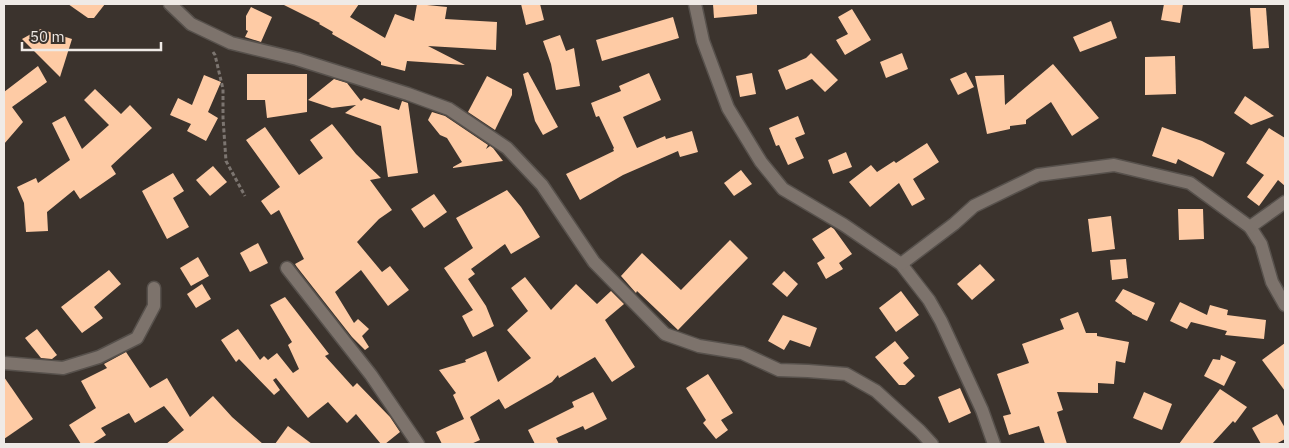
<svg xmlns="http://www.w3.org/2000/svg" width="1289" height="448" font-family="'IBM Plex Sans',sans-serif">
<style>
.building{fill:#fecba5}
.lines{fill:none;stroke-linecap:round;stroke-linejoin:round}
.minor-casing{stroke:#57514c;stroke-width:15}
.path{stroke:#7c7570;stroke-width:3;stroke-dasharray:4 2.5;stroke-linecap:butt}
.minor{stroke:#7d736c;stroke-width:12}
</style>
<rect width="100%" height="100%" fill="#3b332d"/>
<!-- building -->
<g class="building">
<polygon points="68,4 105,4 94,18 88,18"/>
<polygon points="282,4 359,4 350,17 385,38 395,14 414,21 417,4 447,7 445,19 497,22 496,50 428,46 465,65 407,61 405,71 381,65 381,62 332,34 333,32 319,24 320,23"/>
<polygon points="521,4 540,4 544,20 526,25"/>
<polygon points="713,4 757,4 757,14 714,18"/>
<polygon points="1164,4 1183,4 1180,23 1161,20"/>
<polygon points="251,7 272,17 261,42 245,37 248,31 246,30 246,16"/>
<polygon points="1250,8 1266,8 1269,48 1253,49"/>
<polygon points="852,9 871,40 845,55 836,40 848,34 838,17"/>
<polygon points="673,17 679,38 602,61 596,40"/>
<polygon points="1111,21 1117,38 1080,52 1073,37"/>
<polygon points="40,29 72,39 60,77 22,39"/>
<polygon points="560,35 566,51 574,48 580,86 556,90 551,64 543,41"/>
<polygon points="811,53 838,80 825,92 812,79 786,90 778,70 806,58"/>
<polygon points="902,53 908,69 886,78 880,62"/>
<polygon points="1175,56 1176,94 1145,95 1145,57"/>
<polygon points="1053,64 1099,118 1072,136 1051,102 1026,120 1026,124 1010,126 1010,129 987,134 975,76 1004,75 1005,105"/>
<polygon points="38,66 47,82 12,107 23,122 4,144 4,92"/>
<polygon points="528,72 558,127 543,135 535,121 523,74"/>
<polygon points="966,72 974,87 958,95 950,79"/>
<polygon points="649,73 661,100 623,117 637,148 665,136 666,139 692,131 698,152 680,157 678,151 623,175 580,200 566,174 614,151 613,149 614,148 599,116 596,117 591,103 621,91 619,86"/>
<polygon points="752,73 756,94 740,97 736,76"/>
<polygon points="247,74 307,74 307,112 267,118 265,100 247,100"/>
<polygon points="204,75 221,82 208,112 218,118 206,141 187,131 191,124 170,115 178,98 192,105"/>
<polygon points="487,76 512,89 512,95 495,130 468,112"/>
<polygon points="334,79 347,83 361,101 364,98 399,110 402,101 408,103 418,173 388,177 381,126 345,113 356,105 332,108 308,100"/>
<polygon points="95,89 121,114 130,105 152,128 111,166 116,174 80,199 74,190 47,212 48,231 26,232 24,203 17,187 36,178 38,183 70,160 52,123 65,116 82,149 109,125 84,100"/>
<polygon points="1245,96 1274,116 1251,125 1234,113"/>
<polygon points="432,112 445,116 488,145 486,149 490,146 493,148 503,161 453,168 453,167 462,162 447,138 440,135 428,120"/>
<polygon points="798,116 805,134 795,138 804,158 788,165 779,145 776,146 769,128"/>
<polygon points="332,124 356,154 381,178 370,180 392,210 379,219 357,242 382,272 390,266 409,290 388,306 361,270 335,292 354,323 358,319 369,329 362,336 369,347 365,350 352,337 297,267 295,264 304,259 279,210 271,215 261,201 280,187 246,140 265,127 299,175 323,158 310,140"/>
<polygon points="1162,127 1202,141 1225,153 1213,177 1178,159 1176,164 1152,156"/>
<polygon points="1269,128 1285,138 1285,186 1278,180 1259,206 1247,197 1264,175 1246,163"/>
<polygon points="927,143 939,162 913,179 925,199 912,206 899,183 870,207 849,182 871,165 877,172 894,161 896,163"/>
<polygon points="846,152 852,167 833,174 828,160"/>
<polygon points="213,166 227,182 210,196 196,180"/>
<polygon points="741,170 752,184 734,196 724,183"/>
<polygon points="173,173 184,191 173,198 189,227 167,239 142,191"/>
<polygon points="507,190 521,207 540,237 511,254 505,244 471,269 475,274 468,279 486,306 494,326 473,337 462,316 473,310 444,268 473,248 456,218"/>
<polygon points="434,194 447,212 424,228 411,209"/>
<polygon points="1178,209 1203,209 1204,239 1179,240"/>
<polygon points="1111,216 1115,249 1092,252 1088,219"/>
<polygon points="831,227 834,229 852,254 839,263 843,269 826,279 817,263 825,258 812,239"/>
<polygon points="730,240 748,258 678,330 637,291 636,293 621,276 642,253 681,290"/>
<polygon points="258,243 268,263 250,272 240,253"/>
<polygon points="198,257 209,276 191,286 180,268"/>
<polygon points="1126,259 1128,278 1112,280 1110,260"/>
<polygon points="980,264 995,280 972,300 957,284"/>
<polygon points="109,270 121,284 94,307 103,318 82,333 61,307"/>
<polygon points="784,271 798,284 787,297 772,284"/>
<polygon points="525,277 551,310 576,284 597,304 611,291 624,304 605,320 635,367 612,382 595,357 559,378 558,375 552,382 505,409 499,399 470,417 480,440 471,444 442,444 436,432 464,419 453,395 456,393 439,370 466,362 465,360 486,351 498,382 531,358 507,330 528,311 511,288"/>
<polygon points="202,284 211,299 196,308 187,294"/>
<polygon points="1123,289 1155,303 1147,321 1132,314 1132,313 1115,301"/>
<polygon points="901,291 919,315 896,332 879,308"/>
<polygon points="285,297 329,354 325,356 353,387 357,383 390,417 400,432 385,444 381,444 356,414 347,423 328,402 308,418 276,378 273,380 280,390 274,395 239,359 236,362 221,340 238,329 260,360 264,356 268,360 277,353 293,373 299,369 288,345 292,342 270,305"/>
<polygon points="1180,302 1207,315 1210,305 1228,310 1227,315 1266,320 1264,339 1225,335 1227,331 1191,322 1187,329 1170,321"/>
<polygon points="1078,312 1086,333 1097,333 1097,336 1129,342 1125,363 1116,361 1114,384 1098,383 1098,393 1057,392 1063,410 1057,412 1067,444 1045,444 1039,426 1009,435 1003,416 1011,414 997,374 1029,363 1022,344 1064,329 1060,319"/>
<polygon points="783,315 817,328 810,347 790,340 784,350 768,341"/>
<polygon points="37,329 57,355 52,359 41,358 25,338"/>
<polygon points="895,341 909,358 903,363 915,376 905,385 899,385 875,357"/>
<polygon points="1285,343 1285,391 1262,360"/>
<polygon points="126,352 150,388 167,378 190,417 213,396 232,417 263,444 166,444 184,430 164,406 135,423 129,413 101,428 106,435 92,444 81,444 69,425 96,408 81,381 107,368 104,364"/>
<polygon points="1221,355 1236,362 1224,386 1204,376 1213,359 1220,360"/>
<polygon points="708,374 733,413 721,420 728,430 716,439 703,423 706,420 686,388"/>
<polygon points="4,377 33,419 4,439"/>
<polygon points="960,388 971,413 949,423 938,397"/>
<polygon points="1220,389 1247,407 1235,423 1233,421 1212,444 1179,444"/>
<polygon points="593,392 607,419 585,430 583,426 556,438 559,444 535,444 528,430 574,407 572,402"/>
<polygon points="1144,392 1172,404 1162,430 1133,418"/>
<polygon points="1277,414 1285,428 1285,439 1276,444 1261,444 1252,428"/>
<polygon points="288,426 312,444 275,444"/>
</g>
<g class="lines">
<defs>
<g id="minor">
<polyline points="170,4 191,24 231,43 297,59 408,94 449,109 507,148 542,185 594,262 665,334 699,346 742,353 779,370 808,371 846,374 876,391 920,431 932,444"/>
<polyline points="695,4 703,41 728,108 761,162 783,189 844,225 901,264 929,300 941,321 982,410 994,444"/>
<polyline points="1250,227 1261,244 1272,282 1285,305"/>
<polyline points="901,264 954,224 974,206 1038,175 1114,165 1190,183 1250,227 1285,202"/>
<polyline points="287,268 371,375 418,444"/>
<polyline points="4,363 63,368 99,357 137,338 154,306 154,288"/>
</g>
</defs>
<!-- minor casing -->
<use href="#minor" class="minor-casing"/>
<!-- path -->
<polyline class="path" points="213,52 215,55 223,89 223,118 226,161 245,196"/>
<!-- minor -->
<use href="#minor" class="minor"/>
</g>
<!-- border -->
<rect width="1289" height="448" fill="none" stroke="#efeae6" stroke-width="10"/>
<!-- scale -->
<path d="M22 42v8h139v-8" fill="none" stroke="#efeae6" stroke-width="2.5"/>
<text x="30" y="42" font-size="15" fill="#efeae6" stroke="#3b332d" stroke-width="4" paint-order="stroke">50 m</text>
</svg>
